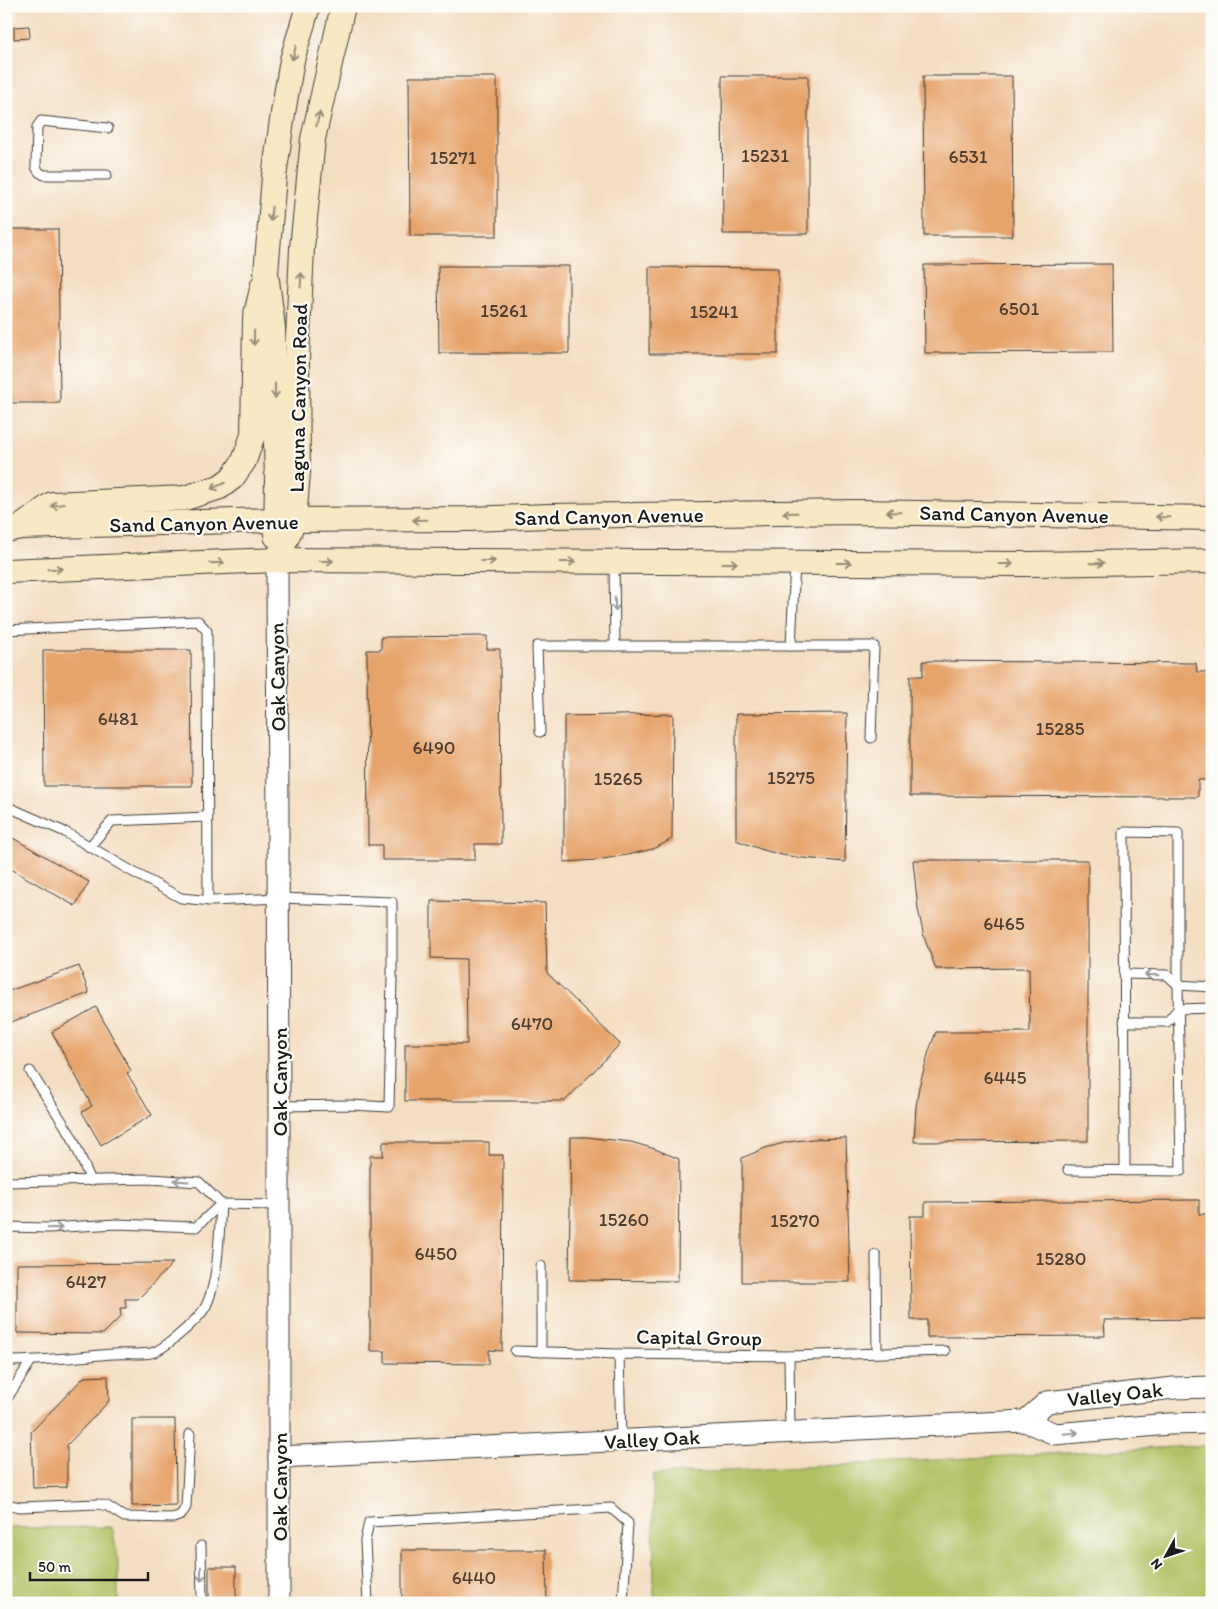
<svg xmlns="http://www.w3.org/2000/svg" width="1218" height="1609" font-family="Itim,sans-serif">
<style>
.green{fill:#b0c164;stroke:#666e40}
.building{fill:#e6a36b}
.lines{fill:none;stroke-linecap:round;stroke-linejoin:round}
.service-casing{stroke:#3c3935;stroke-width:11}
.tertiary-casing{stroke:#3c3935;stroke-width:23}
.secondary-casing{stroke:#3c3935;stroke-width:26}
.service{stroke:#fff;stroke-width:9}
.tertiary{stroke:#fff;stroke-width:21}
.secondary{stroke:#f8e8c3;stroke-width:24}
.oneway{stroke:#958c78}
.oneway2{stroke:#999}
.labels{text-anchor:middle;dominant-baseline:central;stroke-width:4.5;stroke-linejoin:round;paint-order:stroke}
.number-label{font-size:19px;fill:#4e3e30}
.street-label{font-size:21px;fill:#1c1c1c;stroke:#fdfcf7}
</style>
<rect width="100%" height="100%" fill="#fdfcf7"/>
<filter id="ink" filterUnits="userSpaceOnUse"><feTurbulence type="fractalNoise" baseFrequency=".02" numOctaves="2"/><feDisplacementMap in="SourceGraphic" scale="10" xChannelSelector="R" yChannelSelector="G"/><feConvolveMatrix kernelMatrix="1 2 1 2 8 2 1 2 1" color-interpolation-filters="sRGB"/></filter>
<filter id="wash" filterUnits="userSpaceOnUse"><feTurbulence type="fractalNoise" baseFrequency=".0096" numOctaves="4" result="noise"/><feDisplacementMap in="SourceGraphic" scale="20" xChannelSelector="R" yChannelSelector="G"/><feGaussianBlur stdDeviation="1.12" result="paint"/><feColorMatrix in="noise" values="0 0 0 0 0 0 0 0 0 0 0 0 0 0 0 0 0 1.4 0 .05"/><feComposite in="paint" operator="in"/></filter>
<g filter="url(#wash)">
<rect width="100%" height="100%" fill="#f4dec2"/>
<!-- green -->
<g class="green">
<polygon points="1212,1445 1212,1603 654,1603 653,1475"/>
<polygon points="112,1527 118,1558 118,1603 6,1603 6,1528"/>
</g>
<g id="blocks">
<!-- building -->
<g class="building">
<polygon points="29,26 30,38 14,39 14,27"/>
<polygon points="722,76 808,76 808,234 723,234"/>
<polygon points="923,76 1012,76 1013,236 924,236"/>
<polygon points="409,77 497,77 497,236 410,236"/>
<polygon points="6,229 58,229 60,403 6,403"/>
<polygon points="1112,264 1113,352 925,353 924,265"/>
<polygon points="438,266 569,266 569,353 439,353"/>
<polygon points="649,267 778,268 778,354 649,354"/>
<polygon points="487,636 487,649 500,649 501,844 475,844 475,860 382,860 382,845 368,845 367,650 381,650 381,637"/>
<polygon points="43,650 191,650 192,786 44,786"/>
<polygon points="923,661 1196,663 1197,672 1210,672 1210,780 1198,780 1198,797 910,796 910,676 923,676"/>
<polygon points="847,713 845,862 803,858 782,855 763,850 736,840 736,714"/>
<polygon points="673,714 672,839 653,849 627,855 597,860 564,862 564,716"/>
<polygon points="6,834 89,882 75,906 6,866"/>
<polygon points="913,860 1088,860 1088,1141 914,1142 916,1107 919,1087 929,1051 936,1032 1030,1032 1029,968 936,969 924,937 918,909"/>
<polygon points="431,901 545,903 547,973 620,1044 565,1101 405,1101 405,1044 467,1044 466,959 431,958"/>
<polygon points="79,966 89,993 6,1024 6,992"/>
<polygon points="96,1007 131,1071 127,1073 152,1115 101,1145 82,1112 92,1106 52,1032"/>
<polygon points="571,1137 586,1137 631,1142 655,1149 679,1159 678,1281 569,1280"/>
<polygon points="846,1138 850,1282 742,1282 742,1158 765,1148 788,1142 812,1139"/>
<polygon points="383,1142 489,1142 489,1155 503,1155 502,1351 489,1350 489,1364 385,1363 385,1351 370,1351 370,1156 383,1156"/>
<polygon points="1199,1200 1199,1214 1211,1214 1212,1319 1104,1320 1105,1336 927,1337 927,1320 911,1320 910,1216 925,1216 925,1202"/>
<polygon points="173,1263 138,1299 125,1299 126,1308 120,1308 121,1316 103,1334 17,1333 17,1264"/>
<polygon points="108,1376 109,1401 67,1445 67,1487 33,1488 31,1432 84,1377"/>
<polygon points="132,1419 175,1419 176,1505 132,1506"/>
<polygon points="402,1550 546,1550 547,1603 402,1603"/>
<rect x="209" y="1567" width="27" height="36"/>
</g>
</g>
</g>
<g filter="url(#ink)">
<use href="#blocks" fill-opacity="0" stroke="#3c3935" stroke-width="1"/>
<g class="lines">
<defs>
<g id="service">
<polyline points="107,175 44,175 39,172 36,167 37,127 41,121 108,128"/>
<polyline points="614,562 615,646"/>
<polyline points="6,630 198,621 207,631 208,901"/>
<polyline points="791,646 795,563"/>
<polyline points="540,732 537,646 874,646 871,738"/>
<polyline points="6,806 65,832 133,872 181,898 212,901 279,898 392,902 392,977 389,1107 350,1105 280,1106"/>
<polyline points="89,847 112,821 207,817"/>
<polyline points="1124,974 1167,975 1178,985 1212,987"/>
<polyline points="1124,1022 1167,1022 1178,1009 1212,1008"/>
<polyline points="30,1071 72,1137 91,1181"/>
<polyline points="1068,1170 1181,1171 1178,985 1178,833 1124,832 1125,1171"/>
<path d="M6 1182 150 1179 199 1182 221 1204C219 1234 219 1279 206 1306 200 1318 164 1350 151 1353 139 1355 126 1353 113 1354 77 1357 42 1361 6 1361"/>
<polyline points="6,1227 48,1228 117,1224 196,1227 221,1204 279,1205"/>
<polyline points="876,1255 877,1353"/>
<polyline points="515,1351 619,1354"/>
<polyline points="541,1352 541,1266"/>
<polyline points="789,1356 945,1351"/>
<polyline points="6,1400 31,1361"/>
<polyline points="621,1440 619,1354 789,1356 790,1432"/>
<polyline points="6,1503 10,1505 20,1507 98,1504 107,1506 124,1517 173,1518 181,1515 186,1507 190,1434"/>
<polyline points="201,1546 202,1603"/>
<polyline points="368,1603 365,1541 369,1522 611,1508 628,1523 623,1603"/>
</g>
<g id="tertiary">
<polyline points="277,560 279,1106 279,1603"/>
<polyline points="1025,1421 1047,1402 1174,1388 1212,1387"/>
<polyline points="279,1457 1025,1421 1055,1434 1169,1424 1212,1423"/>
</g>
<g id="secondary">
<polyline points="21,527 52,504 185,498 220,487 232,478 244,461 253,435 255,318 263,285"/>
<polyline points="6,530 21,527 275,520 469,519 549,516 858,512 1212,518"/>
<polyline points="276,536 277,481 273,327 266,273 274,177 283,113 292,60 308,6"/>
<polyline points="277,560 294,521 298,473 297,360 302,248 313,139 343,6"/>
<polyline points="6,571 277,560 1031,564 1212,561"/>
</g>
</defs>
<!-- service casing -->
<use href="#service" class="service-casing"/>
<!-- tertiary casing -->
<use href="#tertiary" class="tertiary-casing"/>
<!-- secondary casing -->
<use href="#secondary" class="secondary-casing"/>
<!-- service -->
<use href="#service" class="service"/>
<!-- tertiary -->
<use href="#tertiary" class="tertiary"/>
<!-- secondary -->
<use href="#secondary" class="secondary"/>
</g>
<!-- one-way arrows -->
<defs><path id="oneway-shaft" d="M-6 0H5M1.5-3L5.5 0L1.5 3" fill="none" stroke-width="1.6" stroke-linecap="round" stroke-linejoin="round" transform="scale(1.25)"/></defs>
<g class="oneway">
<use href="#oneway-shaft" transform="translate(294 53) rotate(106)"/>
<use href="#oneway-shaft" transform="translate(318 119) rotate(-77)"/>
<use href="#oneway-shaft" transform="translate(271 214) rotate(95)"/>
<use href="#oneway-shaft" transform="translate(301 280) rotate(-87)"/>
<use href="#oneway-shaft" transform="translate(254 338) rotate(91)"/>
<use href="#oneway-shaft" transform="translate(275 391) rotate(89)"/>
<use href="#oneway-shaft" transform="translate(218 486) rotate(156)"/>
<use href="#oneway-shaft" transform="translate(58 505) rotate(170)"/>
<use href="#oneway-shaft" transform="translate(894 512) rotate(-179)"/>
<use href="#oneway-shaft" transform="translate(790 513) rotate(179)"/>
<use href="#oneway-shaft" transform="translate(1163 517) rotate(-179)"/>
<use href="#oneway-shaft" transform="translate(420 520) rotate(179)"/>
<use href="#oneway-shaft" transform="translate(326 561)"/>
<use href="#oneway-shaft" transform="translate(488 561)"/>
<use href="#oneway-shaft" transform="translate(568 562)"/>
<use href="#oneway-shaft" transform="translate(217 563) rotate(-2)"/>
<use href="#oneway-shaft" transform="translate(730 563)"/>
<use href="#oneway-shaft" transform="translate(844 563)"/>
<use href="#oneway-shaft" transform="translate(1097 563) rotate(-1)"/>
<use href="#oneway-shaft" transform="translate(1006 564)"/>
<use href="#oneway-shaft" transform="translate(55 569) rotate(-2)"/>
</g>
<g class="oneway2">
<use href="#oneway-shaft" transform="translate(615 604) rotate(89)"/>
<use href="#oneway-shaft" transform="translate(1152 975) rotate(-178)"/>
<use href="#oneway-shaft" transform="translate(181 1181) rotate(-176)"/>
<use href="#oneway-shaft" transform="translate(55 1228) rotate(-2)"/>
<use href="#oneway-shaft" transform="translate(1071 1433) rotate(-5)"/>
<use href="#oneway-shaft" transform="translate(201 1574) rotate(89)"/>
</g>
</g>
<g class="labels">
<!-- number labels -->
<g class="number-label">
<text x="765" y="155">15231</text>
<text x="968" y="156">6531</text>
<text x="453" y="157">15271</text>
<text x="1019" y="308">6501</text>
<text x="504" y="310">15261</text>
<text x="714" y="311">15241</text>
<text x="118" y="718">6481</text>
<text x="1060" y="728">15285</text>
<text x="434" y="747">6490</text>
<text x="791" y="777">15275</text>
<text x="618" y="778">15265</text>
<text x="1004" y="923">6465</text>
<text x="532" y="1023">6470</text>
<text x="1005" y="1077">6445</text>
<text x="624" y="1219">15260</text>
<text x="795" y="1220">15270</text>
<text x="436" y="1253">6450</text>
<text x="1061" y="1258">15280</text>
<text x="86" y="1281">6427</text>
<text x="474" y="1577">6440</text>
</g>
<!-- street labels -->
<g class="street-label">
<text transform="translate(298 398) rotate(-89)">Laguna Canyon Road</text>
<text transform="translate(1014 514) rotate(1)">Sand Canyon Avenue</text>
<text transform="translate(609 516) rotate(-1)">Sand Canyon Avenue</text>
<text transform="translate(204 523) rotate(-1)">Sand Canyon Avenue</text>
<text transform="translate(277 677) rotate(-91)">Oak Canyon</text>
<text transform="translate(279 1082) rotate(-90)">Oak Canyon</text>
<text transform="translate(699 1337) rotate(1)">Capital Group</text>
<text transform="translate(1115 1394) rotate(-6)">Valley Oak</text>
<text transform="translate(652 1439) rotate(-3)">Valley Oak</text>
<text transform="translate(279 1487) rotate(-90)">Oak Canyon</text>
</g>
</g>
<!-- margin -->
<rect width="1218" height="1609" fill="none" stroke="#fdfcf7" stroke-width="25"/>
<!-- north arrow -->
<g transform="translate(1166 1556) rotate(230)" stroke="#fdfcf7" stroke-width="4" paint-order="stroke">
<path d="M0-4L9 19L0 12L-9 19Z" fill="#1c1c1c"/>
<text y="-8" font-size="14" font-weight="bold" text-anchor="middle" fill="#1c1c1c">N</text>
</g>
<!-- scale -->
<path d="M30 1572v8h118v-8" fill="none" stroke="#1c1c1c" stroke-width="2.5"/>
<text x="38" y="1572" font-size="15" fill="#1c1c1c" stroke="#fdfcf7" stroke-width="4" paint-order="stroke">50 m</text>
</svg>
